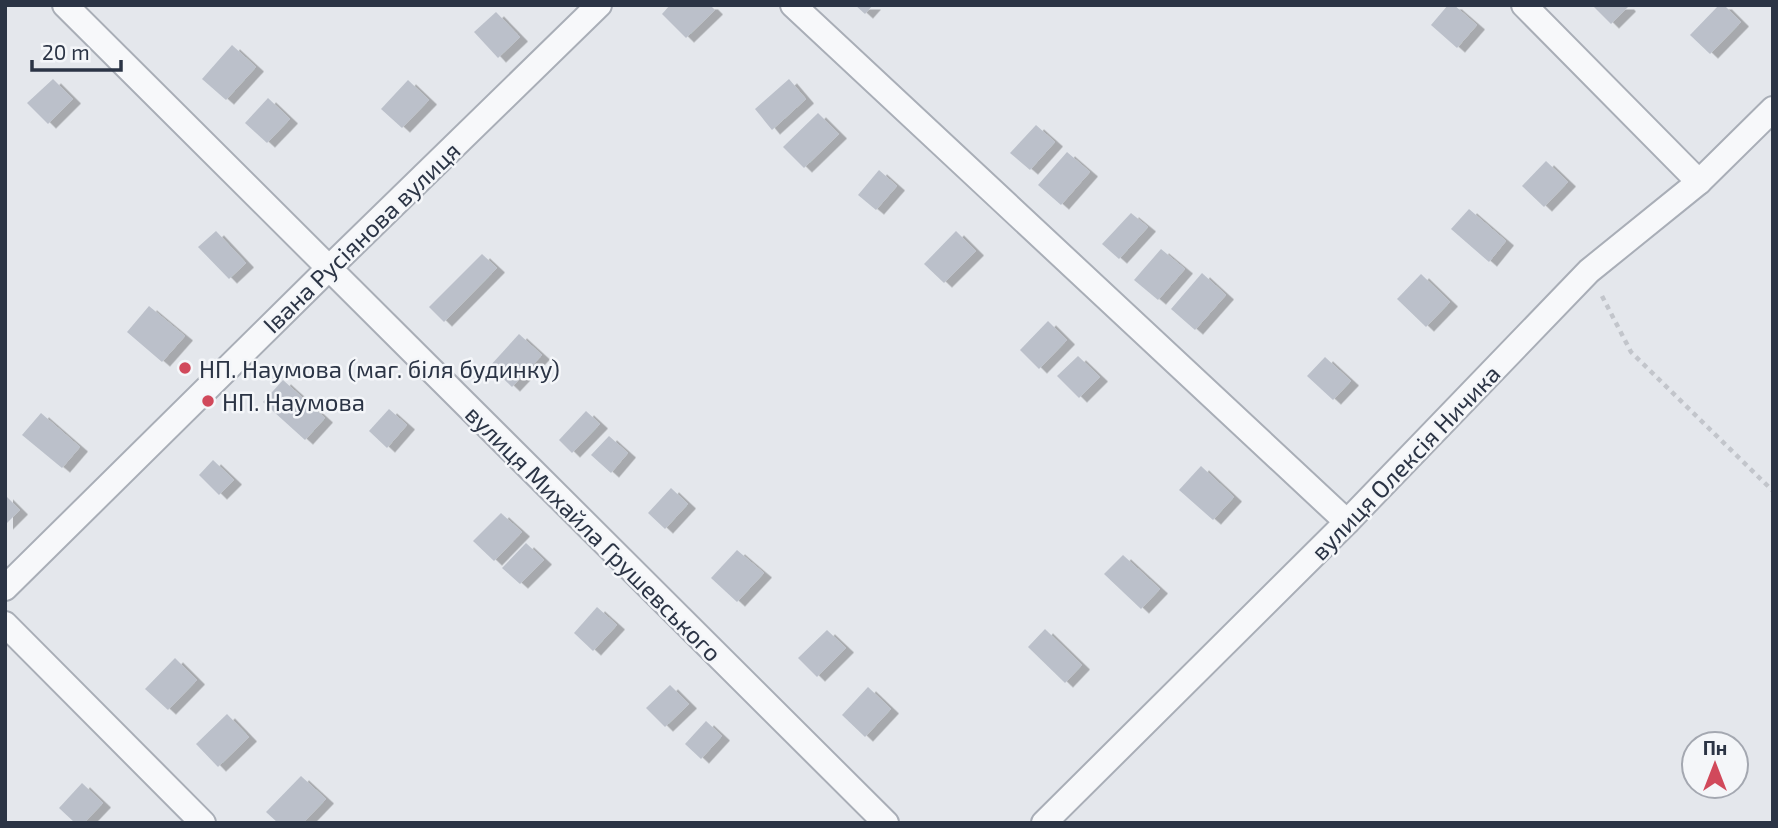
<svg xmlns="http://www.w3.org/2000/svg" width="1778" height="828" font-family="'Exo 2',sans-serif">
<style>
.building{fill:#bbc0ca;filter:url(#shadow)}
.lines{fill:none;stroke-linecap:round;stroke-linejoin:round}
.street-casing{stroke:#a9aeb7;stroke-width:28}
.path{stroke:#c2c5cb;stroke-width:4.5;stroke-dasharray:5 5;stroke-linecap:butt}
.street{stroke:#f7f8fa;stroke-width:24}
.poi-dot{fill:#d1495b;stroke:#f4f6f9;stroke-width:2.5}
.labels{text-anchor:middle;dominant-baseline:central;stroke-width:5;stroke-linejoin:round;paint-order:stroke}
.street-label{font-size:24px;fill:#2b3445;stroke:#f4f6f9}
.poi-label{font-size:24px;fill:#2b3445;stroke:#f4f6f9;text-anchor:start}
</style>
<defs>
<filter id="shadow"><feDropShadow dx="8" dy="4.5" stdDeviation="0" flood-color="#0004"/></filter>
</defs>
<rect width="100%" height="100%" fill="#e4e7ec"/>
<!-- building -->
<g class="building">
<polygon points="670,5 710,5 715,10 686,38 662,14"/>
<polygon points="855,5 873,5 865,14"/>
<polygon points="1448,5 1454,5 1477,25 1457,48 1431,25"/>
<polygon points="1592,5 1626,5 1628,7 1611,24"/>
<polygon points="1719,5 1724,5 1741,22 1710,54 1690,35"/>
<polygon points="496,12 520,37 498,58 474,32"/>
<polygon points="232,45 256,67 226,100 202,79"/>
<polygon points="53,79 73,99 48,124 27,103"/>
<polygon points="789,79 806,99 772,130 755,109"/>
<polygon points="408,80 429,100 402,128 381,109"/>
<polygon points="268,98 290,119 267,143 245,123"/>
<polygon points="818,113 839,134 804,168 783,147"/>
<polygon points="1036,125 1055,142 1030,170 1010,153"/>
<polygon points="1067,152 1090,172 1061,205 1038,185"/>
<polygon points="1546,161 1568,182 1544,207 1522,186"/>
<polygon points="879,170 897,186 876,210 858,195"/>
<polygon points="1469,209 1506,241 1489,262 1451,229"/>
<polygon points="1131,213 1148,227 1119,259 1102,244"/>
<polygon points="216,231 246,263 229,279 198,247"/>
<polygon points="956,231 976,251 944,283 924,264"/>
<polygon points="1161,249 1185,269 1158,300 1134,280"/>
<polygon points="482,254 497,268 444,322 429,307"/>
<polygon points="1202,273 1226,295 1195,330 1171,309"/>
<polygon points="1421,274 1450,302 1426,327 1397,299"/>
<polygon points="149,306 185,336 162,362 127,332"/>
<polygon points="1048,321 1067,340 1039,369 1020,350"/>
<polygon points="519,334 542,355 512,387 490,366"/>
<polygon points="1078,356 1100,377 1079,398 1057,376"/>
<polygon points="1325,357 1351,381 1333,400 1307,376"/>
<polygon points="283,380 325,418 305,440 263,402"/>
<polygon points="389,409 407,425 387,448 369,431"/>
<polygon points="586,411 600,424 572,453 559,440"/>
<polygon points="41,413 80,447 62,468 22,435"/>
<polygon points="609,436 628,453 611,473 591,455"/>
<polygon points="213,460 234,480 219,495 199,475"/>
<polygon points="1201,466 1234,497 1213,520 1179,490"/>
<polygon points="671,488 688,504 665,529 648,513"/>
<polygon points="5,495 20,510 5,525"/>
<polygon points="501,513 522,532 494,561 473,541"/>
<polygon points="526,543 544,560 520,584 502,568"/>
<polygon points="737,550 764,573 737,602 711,578"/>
<polygon points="1123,555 1160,589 1141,609 1104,574"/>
<polygon points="597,607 617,625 593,651 574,633"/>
<polygon points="1045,629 1082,665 1065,683 1028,647"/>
<polygon points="827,630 846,648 817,677 798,658"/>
<polygon points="175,658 197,680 168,710 145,689"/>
<polygon points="670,685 689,704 665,727 646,708"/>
<polygon points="868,687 891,709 865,737 842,715"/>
<polygon points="227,714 249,737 218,767 196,744"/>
<polygon points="706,721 722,736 701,759 685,744"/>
<polygon points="301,776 326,799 303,823 278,823 266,812"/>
<polygon points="82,783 103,803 84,823 75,823 59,808"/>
</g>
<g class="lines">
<defs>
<g id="street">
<polyline points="65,5 886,823"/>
<polyline points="793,5 1347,522"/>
<polyline points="1524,5 1699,182"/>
<polyline points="5,588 328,269 599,5"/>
<polyline points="5,624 203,823"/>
<polyline points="1044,823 1347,522 1589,271 1699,182 1773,109"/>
</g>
</defs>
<!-- street casing -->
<use href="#street" class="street-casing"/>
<!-- path -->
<polyline class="path" points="1602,296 1631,352 1773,491"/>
<!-- street -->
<use href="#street" class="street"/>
</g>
<!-- markers -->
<g class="poi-dot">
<circle cx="185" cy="368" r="7"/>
<circle cx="208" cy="401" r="7"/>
</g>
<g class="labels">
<!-- street labels -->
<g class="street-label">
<text transform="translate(361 237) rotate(-44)">Івана Русіянова вулиця</text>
<text transform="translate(1405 462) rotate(-46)">вулиця Олексія Ничика</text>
<text transform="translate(594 533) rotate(45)">вулиця Михайла Грушевського</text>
</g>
<!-- poi labels -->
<g class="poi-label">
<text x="199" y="368">НП. Наумова (маг. біля будинку)</text>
<text x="222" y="401">НП. Наумова</text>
</g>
</g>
<!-- border -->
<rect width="1778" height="828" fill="none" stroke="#2b3445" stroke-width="14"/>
<!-- north arrow -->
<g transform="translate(1715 765)"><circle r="33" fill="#f4f6f9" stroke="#a4a8b1" stroke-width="2"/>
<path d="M0-5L12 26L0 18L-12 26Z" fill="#d1495b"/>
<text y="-10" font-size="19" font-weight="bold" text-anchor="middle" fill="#2b3445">Пн</text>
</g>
<!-- scale -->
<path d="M32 60v10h89v-10" fill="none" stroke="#2b3445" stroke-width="3.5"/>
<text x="42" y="60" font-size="21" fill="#2b3445" stroke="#f4f6f9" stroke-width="5" paint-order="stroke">20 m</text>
</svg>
